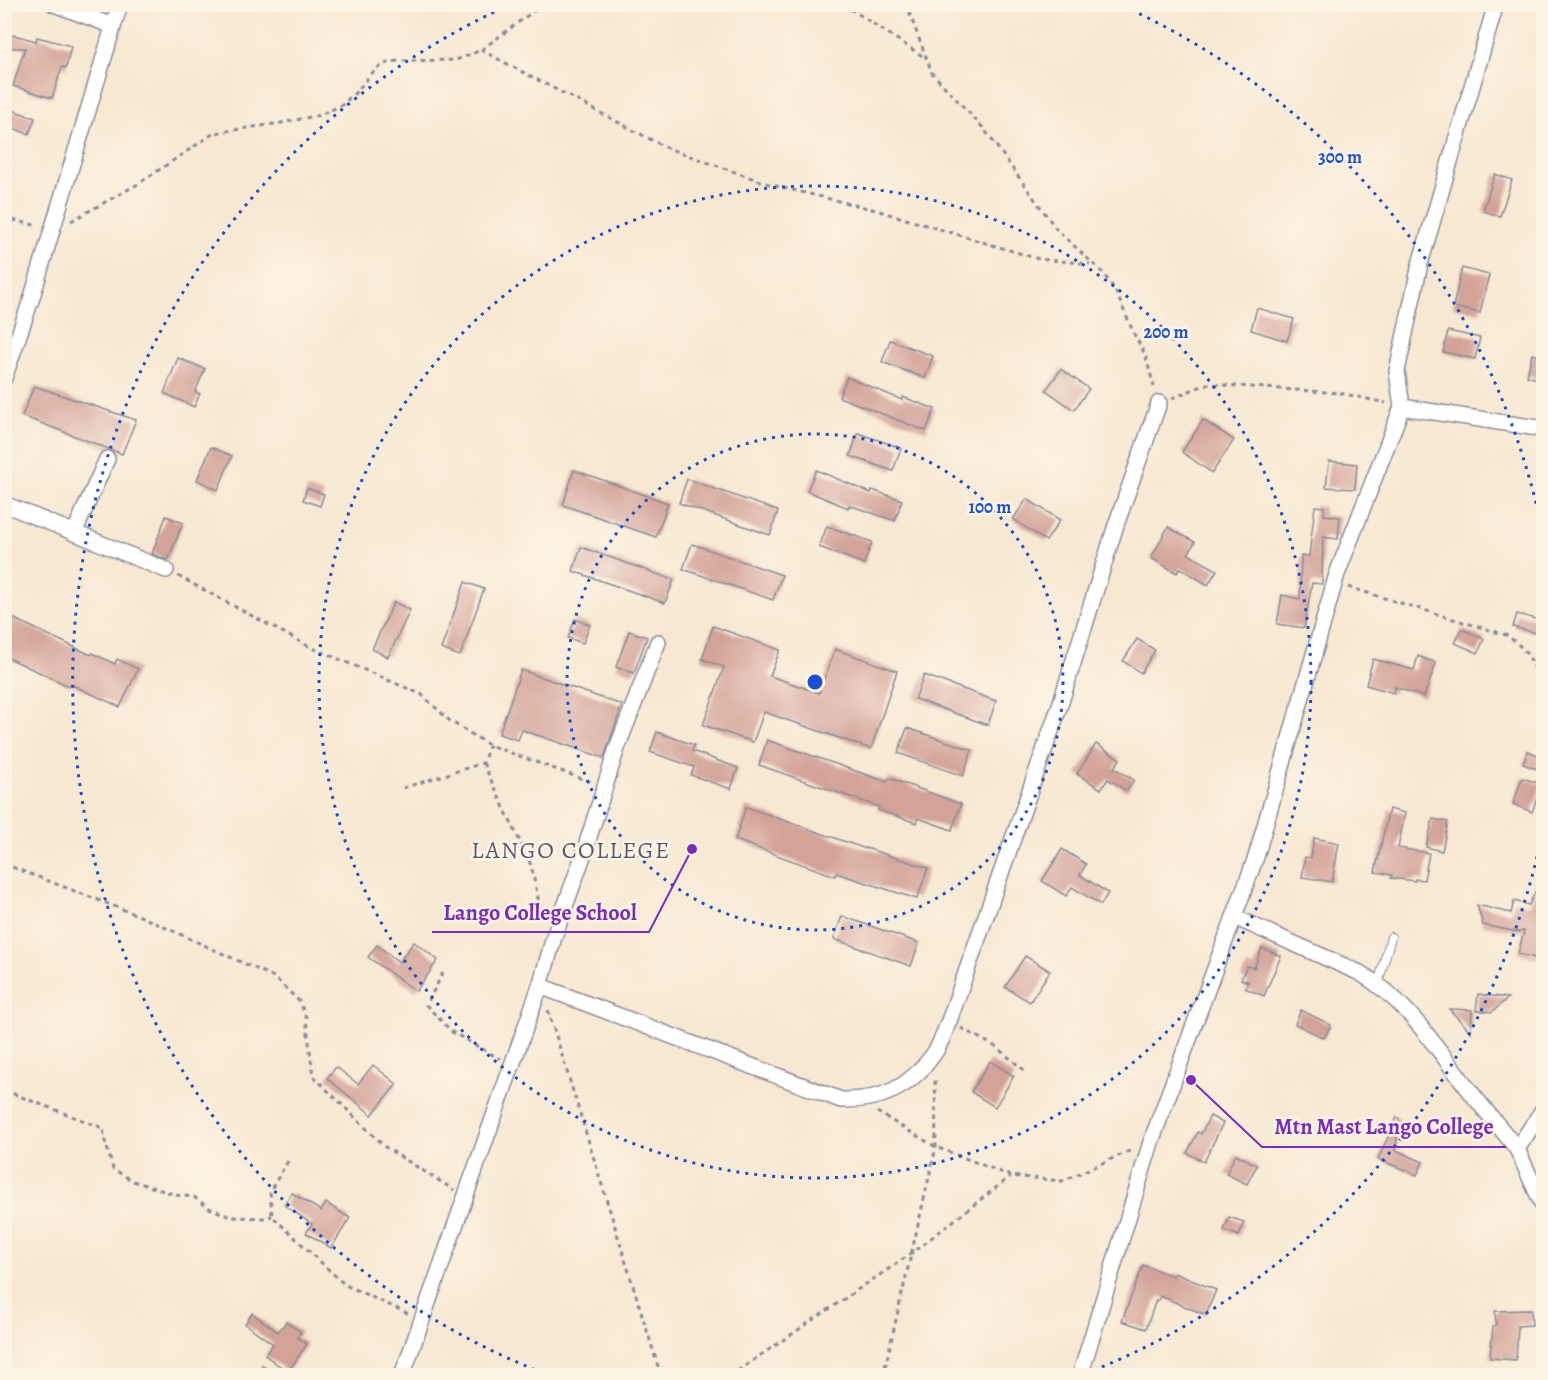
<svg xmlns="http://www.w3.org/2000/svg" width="1548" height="1380" font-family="Alegreya,serif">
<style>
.building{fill:#d3a398}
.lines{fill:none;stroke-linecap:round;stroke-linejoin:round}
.service-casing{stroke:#898c98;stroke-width:10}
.minor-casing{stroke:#898c98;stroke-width:18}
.path{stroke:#898c98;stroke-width:3;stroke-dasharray:4.5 4.5;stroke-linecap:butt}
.service{stroke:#fff;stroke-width:8}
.minor{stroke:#fff;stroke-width:15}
.ring{fill:none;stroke:#1d4ed8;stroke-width:3;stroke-dasharray:3 6}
.labels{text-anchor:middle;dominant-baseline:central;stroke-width:5;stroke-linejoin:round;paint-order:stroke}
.quarter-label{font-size:24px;letter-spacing:1.5px;fill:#5b5872;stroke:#fcf5e5}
.centre{fill:#1d4ed8;stroke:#fcf5e5;stroke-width:3}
.ring-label{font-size:18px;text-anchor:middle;font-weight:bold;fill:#1d4ed8;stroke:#fcf5e5;stroke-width:5;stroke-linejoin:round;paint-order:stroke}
.leader{fill:none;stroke:#7b2cbf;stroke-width:2}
.callout-dot{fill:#7b2cbf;stroke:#fcf5e5;stroke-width:2}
.callout-label{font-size:22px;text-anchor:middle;font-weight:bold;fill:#7b2cbf;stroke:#fcf5e5;stroke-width:5;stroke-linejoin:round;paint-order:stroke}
</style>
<rect width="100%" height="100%" fill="#fcf5e5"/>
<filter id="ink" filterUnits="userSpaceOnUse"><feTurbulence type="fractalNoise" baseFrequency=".0167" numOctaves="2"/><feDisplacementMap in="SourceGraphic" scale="12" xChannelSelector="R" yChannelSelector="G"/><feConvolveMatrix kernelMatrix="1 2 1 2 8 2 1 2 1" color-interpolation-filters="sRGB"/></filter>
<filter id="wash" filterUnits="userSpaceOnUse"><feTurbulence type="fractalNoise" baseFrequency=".008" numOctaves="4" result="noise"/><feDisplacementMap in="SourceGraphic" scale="24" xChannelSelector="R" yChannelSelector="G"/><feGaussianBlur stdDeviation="1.35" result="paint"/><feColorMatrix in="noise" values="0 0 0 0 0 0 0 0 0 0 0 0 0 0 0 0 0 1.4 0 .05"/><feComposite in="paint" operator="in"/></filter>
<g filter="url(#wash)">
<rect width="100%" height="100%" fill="#f7e8d1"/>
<g id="blocks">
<!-- building -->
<g class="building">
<polygon points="14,35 36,41 37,37 71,46 66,68 62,67 52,98 13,86 25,48 4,48 4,41"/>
<polygon points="4,107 35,118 29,134 4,125"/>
<polygon points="1495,174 1512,180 1500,216 1483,211"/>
<polygon points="1462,268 1489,275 1480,313 1453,307"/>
<polygon points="1257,308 1294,319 1287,341 1251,330"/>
<polygon points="1448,331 1480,338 1475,359 1443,352"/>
<polygon points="890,340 933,356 925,378 882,362"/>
<polygon points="1532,354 1544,357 1544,381 1527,376"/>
<polygon points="178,358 205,369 195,392 200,394 194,407 164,393"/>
<polygon points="1061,369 1089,389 1074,410 1046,390"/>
<polygon points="847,377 902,400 903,397 935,409 926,431 839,397"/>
<polygon points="34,386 136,420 122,454 22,416"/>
<polygon points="1203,420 1234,440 1212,473 1182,452"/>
<polygon points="858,433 901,448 893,471 850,456"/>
<polygon points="211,447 232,456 218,490 197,480"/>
<polygon points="1329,461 1357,464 1355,489 1326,487"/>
<polygon points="574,470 668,503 656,537 563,505"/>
<polygon points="816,470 871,493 872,490 902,500 895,521 849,505 848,508 807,491"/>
<polygon points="687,479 778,511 770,535 679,503"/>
<polygon points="307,488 324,494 320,506 303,500"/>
<polygon points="1027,499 1060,520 1046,541 1013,519"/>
<polygon points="1315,506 1324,507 1324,515 1340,517 1338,539 1323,537 1322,584 1312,583 1304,628 1277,624 1282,595 1300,599 1301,556 1309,556"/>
<polygon points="166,516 183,523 168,560 152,554"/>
<polygon points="827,526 872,542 864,564 819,547"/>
<polygon points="1168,527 1195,542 1188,554 1217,570 1208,585 1180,568 1177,573 1151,558"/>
<polygon points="692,544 782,575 773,600 683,569"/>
<polygon points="581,547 674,580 665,603 573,571"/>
<polygon points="465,582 484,589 460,656 441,649"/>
<polygon points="394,602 410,610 388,657 372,649"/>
<polygon points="4,614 91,655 92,653 115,664 117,659 138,669 120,707 70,684 69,686 4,656"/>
<polygon points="1517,614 1544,621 1544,635 1513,627"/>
<polygon points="575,619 590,625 583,643 568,638"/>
<polygon points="713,626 780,650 770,676 819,693 835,649 897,671 871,749 764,712 753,742 703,725 724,667 702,659"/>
<polygon points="1462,629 1484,639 1478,653 1455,643"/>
<polygon points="629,631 647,637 634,673 616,667"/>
<polygon points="1137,639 1155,650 1141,673 1123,661"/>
<polygon points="1418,656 1436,663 1424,697 1395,687 1394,693 1366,685 1373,659 1414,670"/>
<polygon points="521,670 622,705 604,758 522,730 518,740 499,734"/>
<polygon points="924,675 996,701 988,725 915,699"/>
<polygon points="907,728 972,750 963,776 898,753"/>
<polygon points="657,732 694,745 692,751 738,768 731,789 691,775 694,767 650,752"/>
<polygon points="767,740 887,782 889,778 961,804 952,830 918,818 917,823 878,810 879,807 759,765"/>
<polygon points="1096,744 1120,759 1114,768 1134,780 1127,791 1108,779 1101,789 1077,774"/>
<polygon points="1528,751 1542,757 1537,769 1523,764"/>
<polygon points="1522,778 1542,784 1532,812 1513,804"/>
<polygon points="746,807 866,849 866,848 928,868 917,899 836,873 835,876 735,840"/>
<polygon points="1389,809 1405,813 1398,848 1429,853 1424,880 1415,879 1415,881 1391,878 1392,875 1375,872"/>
<polygon points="1433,819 1448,822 1442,851 1426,847"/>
<polygon points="1314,838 1339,843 1332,882 1302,877 1305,857 1311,858"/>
<polygon points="1062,849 1086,864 1080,875 1108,893 1101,905 1072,887 1066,896 1042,881"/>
<polygon points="1544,873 1544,950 1541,959 1518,954 1524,931 1518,932 1483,925 1477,905 1511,913 1514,901 1529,905"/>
<polygon points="842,916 919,943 911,966 834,939"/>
<polygon points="414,942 438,960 416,991 368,957 377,945 399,962"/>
<polygon points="1262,948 1281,956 1264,996 1245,988 1248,982 1241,979 1247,966 1254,968"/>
<polygon points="1025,956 1050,971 1030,1002 1005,987"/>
<polygon points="1478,994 1508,998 1492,1012 1476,1010"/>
<polygon points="1449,1009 1472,1010 1471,1032"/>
<polygon points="1301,1010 1331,1025 1324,1038 1295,1024"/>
<polygon points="990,1061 1014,1076 995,1107 971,1092"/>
<polygon points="373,1065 397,1084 372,1115 327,1078 336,1067 358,1084"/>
<polygon points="1210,1116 1223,1123 1204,1162 1187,1153 1198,1132 1201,1134"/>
<polygon points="1397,1117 1399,1118 1396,1150 1423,1162 1417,1175 1378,1159"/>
<polygon points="1236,1154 1257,1165 1247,1184 1226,1174"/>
<polygon points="292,1193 321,1211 326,1203 350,1218 331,1248 306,1233 312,1224 284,1205"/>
<polygon points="1229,1217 1244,1222 1239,1236 1224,1230"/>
<polygon points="1143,1265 1173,1276 1174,1273 1216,1290 1206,1315 1160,1296 1158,1301 1156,1300 1146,1329 1122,1321"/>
<polygon points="1531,1310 1532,1325 1518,1326 1516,1360 1490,1358 1493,1326 1496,1325 1495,1311"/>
<polygon points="252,1313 278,1332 286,1322 301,1332 297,1337 307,1344 288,1372 265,1355 273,1344 245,1324"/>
</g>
</g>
</g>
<g filter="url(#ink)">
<use href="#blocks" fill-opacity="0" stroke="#898c98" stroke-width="1.5"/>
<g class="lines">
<defs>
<polyline id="service" points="1378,984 1391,937"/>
<g id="minor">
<polyline points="54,4 113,26"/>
<polyline points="4,378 32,297 120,4"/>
<polyline points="1402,407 1544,429"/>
<polyline points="4,504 166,570"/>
<polyline points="74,533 107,459"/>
<path d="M1234 917 1360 973C1408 1001 1436 1048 1470 1091 1485 1111 1502 1129 1517 1149"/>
<path d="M540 986 841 1100C882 1101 909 1088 933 1055 941 1045 944 1032 949 1021L1060 705 1116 525 1159 403"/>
<polyline points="1544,1108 1517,1149 1544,1208"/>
<polyline points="402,1376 540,986 554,937 583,856 617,748 658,642"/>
<polyline points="1080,1376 1151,1142 1256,857 1337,574 1402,407 1397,371 1420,264 1496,4"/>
</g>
</defs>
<!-- service casing -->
<use href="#service" class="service-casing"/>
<!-- minor casing -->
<use href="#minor" class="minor-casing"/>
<!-- path -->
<g class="path">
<polyline points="843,4 924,57"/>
<polyline points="906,4 932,73 984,129 1057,230 1102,272 1115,290 1135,336 1145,354 1155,390"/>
<polyline points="481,50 667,148 772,185 876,210 1039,259 1090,264"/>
<polyline points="4,218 39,226"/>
<polyline points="71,221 138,184 214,133 281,123 320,115 342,105 357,91 371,74 383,64 397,61 456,60 481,50 543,4"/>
<polyline points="1172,398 1207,384 1340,393 1386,403"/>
<polyline points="178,576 308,646 421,694 450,721 489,745 591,782"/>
<path d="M1348 587 1506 635C1529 650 1533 664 1544 688"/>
<polyline points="483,763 531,865 543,921"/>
<polyline points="403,788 483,763 489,745"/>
<polyline points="4,864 140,916 274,977 299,1001 306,1017 313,1076 385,1147 454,1190"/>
<polyline points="443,973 426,1005 452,1032 500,1059"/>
<polyline points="548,1010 661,1376"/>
<polyline points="961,1028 996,1047 1024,1070"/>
<polyline points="4,1092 14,1094 103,1128 105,1141 113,1169 133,1181 176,1195 194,1197 209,1208 232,1217 264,1218 272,1216"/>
<polyline points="877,1112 936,1147 1011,1176 1062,1181 1134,1149"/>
<polyline points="288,1161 270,1191 272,1216 345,1285 409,1314"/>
<polyline points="261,1365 276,1376"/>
<polyline points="730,1376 912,1253 1011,1176"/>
<polyline points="883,1376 936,1147 935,1077"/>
</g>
<!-- service -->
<use href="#service" class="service"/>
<!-- minor -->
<use href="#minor" class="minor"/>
</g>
</g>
<!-- distance rings -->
<g class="ring">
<circle cx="815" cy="682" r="248"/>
<circle cx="815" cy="682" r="496"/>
<path d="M1543 830A743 743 0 0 1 1087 1373M543 1373A743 743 0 0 1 507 6M1123 6A743 743 0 0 1 1543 534"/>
</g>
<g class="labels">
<!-- quarter labels -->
<g class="quarter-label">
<text x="571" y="850">LANGO COLLEGE</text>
</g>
</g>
<circle cx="815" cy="682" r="9" class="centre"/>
<g class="ring-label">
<text x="1340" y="163">300 m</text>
<text x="1166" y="338">200 m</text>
<text x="990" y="513">100 m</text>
</g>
<!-- callouts -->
<path class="leader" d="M692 849L649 932H432M1191 1080L1262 1147H1506"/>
<g class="callout-dot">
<circle cx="692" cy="849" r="6"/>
<circle cx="1191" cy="1080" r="6"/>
</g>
<g class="callout-label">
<text x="540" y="920">Lango College School</text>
<text x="1384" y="1134">Mtn Mast Lango College</text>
</g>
<!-- margin -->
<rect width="1548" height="1380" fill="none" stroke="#fcf5e5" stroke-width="24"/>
</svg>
